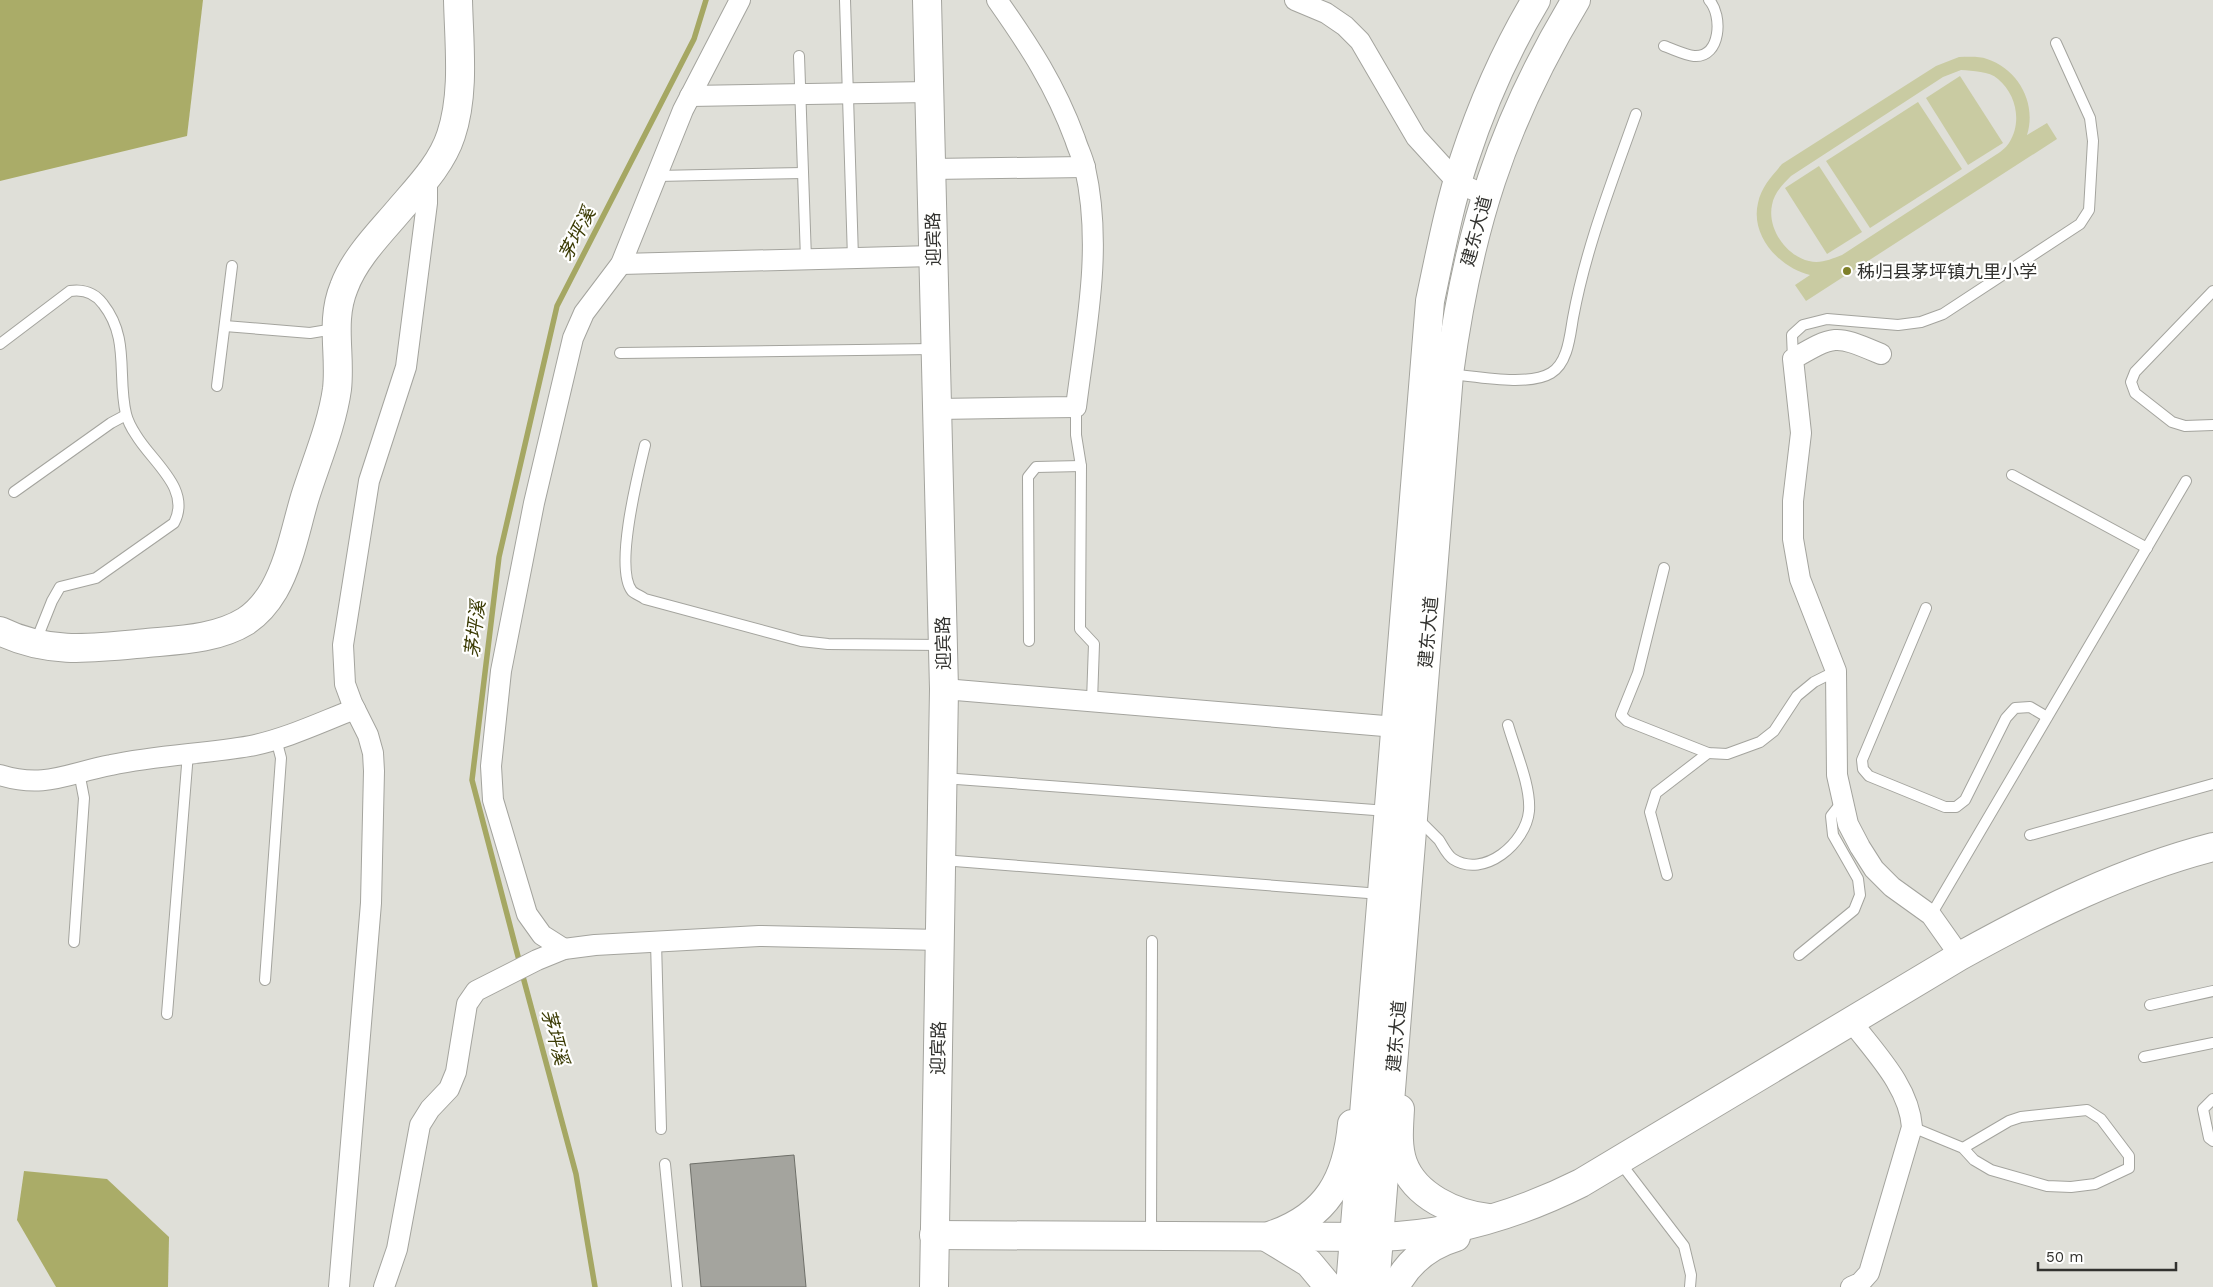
<svg xmlns="http://www.w3.org/2000/svg" width="2213" height="1287" font-family="'Work Sans','Noto Sans SC',sans-serif">
<style>
.green{fill:#c9cba2;fill-rule:evenodd}
.forest{fill:#aaac68}
.lines{fill:none;stroke-linecap:round;stroke-linejoin:round}
.stream{stroke:#a5a763;stroke-width:5.5}
.building{fill:#a4a49e;stroke:#6e6f69}
.lane-casing{stroke:#a4a49e;stroke-width:12}
.street-casing{stroke:#a4a49e;stroke-width:22}
.secondary-casing{stroke:#a4a49e;stroke-width:30}
.highway-casing{stroke:#a4a49e;stroke-width:30}
.lane{stroke:#fff;stroke-width:10}
.street{stroke:#fff;stroke-width:20}
.secondary{stroke:#fff;stroke-width:28}
.highway{stroke:#fff;stroke-width:28}
.poi-dot{fill:#7f8029;stroke:#fffffe;stroke-width:2}
.labels{text-anchor:middle;dominant-baseline:central;stroke-width:4.5;stroke-linejoin:round;paint-order:stroke}
.street-label{font-size:18px;fill:#32322f;stroke:#fffffe}
.poi-label{font-size:18px;fill:#32322f;stroke:#fffffe;text-anchor:start}
.water-label{font-size:19px;font-style:italic;fill:#3b3b04;stroke:#fffffe}
</style>
<rect width="100%" height="100%" fill="#dfdfd8"/>
<!-- green -->
<g class="green">
<path d="M1959 57C1968 57 1979 56 1987 59 2018 69 2037 103 2027 135L2047 123 2057 139 1806 301 1795 285 1810 275C1780 268 1750 236 1758 203 1761 187 1772 176 1782 164L1936 66ZM1961 70C1973 71 1989 71 1998 79 2017 95 2022 123 2009 143 2006 148 1999 153 1994 156L1842 255C1831 259 1821 264 1809 261 1786 256 1767 228 1772 205 1774 193 1783 184 1791 176L1943 77Z"/>
<polygon points="1960,76 2003,143 1968,165 1926,98"/>
<polygon points="1918,102 1962,169 1870,228 1826,161"/>
<polygon points="1819,166 1862,232 1827,254 1785,188"/>
</g>
<!-- forest -->
<g class="forest">
<polygon points="0,0 203,0 187,136 0,181"/>
<polygon points="24,1171 107,1179 169,1237 168,1287 56,1287 17,1220"/>
</g>
<g class="lines">
<!-- stream -->
<g class="stream">
<polyline points="520,964 472,780 499,557 557,306 694,39 706,0"/>
<polyline points="522,973 576,1174 595,1287"/>
</g>
</g>
<!-- building -->
<polygon class="building" points="794,1155 806,1287 701,1287 690,1164"/>
<g class="lines">
<defs>
<g id="lane">
<polyline points="845,0 853,258"/>
<path d="M1664 46C1673 49 1685 55 1694 56 1721 58 1723 15 1709 0"/>
<polyline points="799,56 806,259"/>
<polyline points="657,176 803,173"/>
<polyline points="2213,291 2135,372 2131,382 2135,393 2172,422 2185,426 2213,425"/>
<polyline points="225,326 310,333 334,329"/>
<path d="M0 344 70 291C83 289 95 293 103 304 130 338 117 376 126 414 128 422 132 429 136 435 152 462 192 489 174 523L96 578 60 587 52 601 36 641"/>
<polyline points="620,353 934,349"/>
<polyline points="1793,359 1792,335 1803,325 1827,319 1898,325 1921,322 1943,314 2080,224 2089,210 2093,141 2090,118 2056,43"/>
<path d="M1449 374C1475 376 1528 387 1551 373 1568 363 1570 335 1573 318 1586 247 1612 182 1636 114"/>
<polyline points="217,386 232,266"/>
<polyline points="1076,407 1076,435 1081,466 1080,629 1094,644 1092,701"/>
<path d="M645 445C638 474 614 568 632 591 635 594 641 596 645 599L801 641 828 644 942 645"/>
<polyline points="2012,475 2147,548"/>
<polyline points="14,492 111,423 126,415"/>
<polyline points="1664,568 1638,673 1621,715 1627,721 1708,753 1727,754 1760,742 1774,731 1797,696 1814,682 1836,671"/>
<polyline points="1926,608 1862,760 1863,769 1869,776 1945,807 1956,807 1965,800 2006,718 2015,708 2030,707 2047,717"/>
<polyline points="1029,641 1028,477 1036,467 1081,466"/>
<polyline points="943,778 1388,811"/>
<path d="M1417 818C1424 825 1432 833 1439 840 1443 846 1447 855 1453 859 1484 879 1526 843 1529 811 1531 786 1515 750 1508 725"/>
<polyline points="2030,835 2213,784"/>
<polyline points="942,860 1381,894"/>
<polyline points="1667,875 1650,812 1656,793 1708,753"/>
<polyline points="1931,915 2186,481"/>
<polyline points="74,942 84,798 79,772"/>
<polyline points="656,942 661,1129"/>
<polyline points="1799,955 1854,910 1860,895 1858,879 1833,835 1831,816 1842,802"/>
<polyline points="265,980 281,758 276,739"/>
<polyline points="2150,1005 2213,991"/>
<polyline points="167,1014 188,753"/>
<polyline points="2144,1057 2213,1043"/>
<polyline points="2213,1099 2203,1109 2209,1138 2213,1141"/>
<polyline points="1912,1127 1963,1148 1974,1160 1991,1170 2047,1186 2071,1187 2095,1184 2129,1168 2129,1156 2101,1119 2087,1110 2021,1117 2009,1121 1963,1148"/>
<polyline points="1619,1161 1684,1246 1691,1275 1690,1287"/>
<polyline points="665,1164 677,1287"/>
<polyline points="1151,1235 1152,941"/>
</g>
<g id="street">
<polyline points="1295,0 1326,13 1345,26 1360,41 1416,137 1458,183 1485,195"/>
<polyline points="690,96 929,92"/>
<polyline points="931,169 1085,167"/>
<polyline points="621,264 933,256"/>
<path d="M1881 354C1835 335 1836 334 1793 359L1801 433 1793 501V539L1800 579 1836 671 1837 775 1848 824 1860 847 1874 869 1892 887 1931 915 1960 956"/>
<path d="M937 409 1076 407C1086 328 1103 247 1085 168 1083 158 1078 149 1075 139 1055 85 1030 47 997 0"/>
<polyline points="944,689 1408,728"/>
<path d="M0 775C45 789 68 773 111 765 157 755 204 754 250 746 286 739 321 722 355 709"/>
<polyline points="564,949 542,935 527,914 493,800 491,766 501,671 534,503 573,338 584,313 621,264 683,110 740,0"/>
<path d="M1851 1021C1875 1053 1909 1086 1912 1127L1869 1273 1860 1283 1851 1287"/>
<polyline points="339,1287 371,903 374,771 373,753 368,735 352,703 345,684 343,645 369,481 406,367 427,203 427,177"/>
<polyline points="384,1287 397,1249 420,1125 430,1109 449,1089 456,1072 467,1004 476,991 537,960 564,949 595,945 759,936 940,940"/>
</g>
<g id="secondary">
<polyline points="927,0 944,689 934,1287"/>
<path d="M0 631C48 655 95 648 147 643 180 640 217 639 246 621 258 613 267 602 274 590 290 562 296 527 305 497 316 462 332 425 337 389 341 354 330 321 344 287 355 257 381 232 401 208 420 186 442 163 451 135 465 93 459 44 458 0"/>
<path d="M1400 1109C1399 1127 1397 1146 1403 1163 1415 1196 1455 1214 1488 1218"/>
<path d="M934 1235 1379 1237C1451 1235 1517 1215 1581 1183L1960 956C2041 911 2124 870 2213 847"/>
<path d="M1272 1235C1327 1216 1347 1179 1352 1124"/>
<polyline points="1268,1238 1309,1263 1329,1287"/>
<path d="M1395 1287C1408 1262 1429 1245 1456 1237"/>
</g>
<g id="highway">
<path d="M1350 1287 1430 301C1440 254 1449 206 1464 160 1482 105 1506 50 1536 0"/>
<path d="M1375 1287 1449 374C1468 231 1501 124 1576 0"/>
</g>
</defs>
<!-- lane casing -->
<use href="#lane" class="lane-casing"/>
<!-- street casing -->
<use href="#street" class="street-casing"/>
<!-- secondary casing -->
<use href="#secondary" class="secondary-casing"/>
<!-- highway casing -->
<use href="#highway" class="highway-casing"/>
<!-- lane -->
<use href="#lane" class="lane"/>
<!-- street -->
<use href="#street" class="street"/>
<!-- secondary -->
<use href="#secondary" class="secondary"/>
<!-- highway -->
<use href="#highway" class="highway"/>
</g>
<!-- markers -->
<circle class="poi-dot" cx="1847" cy="271" r="5"/>
<g class="labels">
<!-- street labels -->
<g class="street-label">
<text transform="translate(1476 231) rotate(-75)">建东大道</text>
<text transform="translate(933 239) rotate(-91)">迎宾路</text>
<text transform="translate(1428 632) rotate(-85)">建东大道</text>
<text transform="translate(943 643) rotate(-91)">迎宾路</text>
<text transform="translate(1396 1036) rotate(-85)">建东大道</text>
<text transform="translate(938 1048) rotate(-89)">迎宾路</text>
</g>
<!-- poi labels -->
<g class="poi-label">
<text x="1857" y="271">秭归县茅坪镇九里小学</text>
</g>
<!-- water labels -->
<g class="water-label">
<text transform="translate(577 234) rotate(-63)">茅坪溪</text>
<text transform="translate(475 629) rotate(-83)">茅坪溪</text>
<text transform="translate(555 1037) rotate(75)">茅坪溪</text>
</g>
</g>
<!-- scale -->
<path d="M2038 1262v8h138v-8" fill="none" stroke="#32322f" stroke-width="2.5"/>
<text x="2046" y="1262" font-size="15" fill="#32322f" stroke="#fffffe" stroke-width="4" paint-order="stroke">50 m</text>
</svg>
